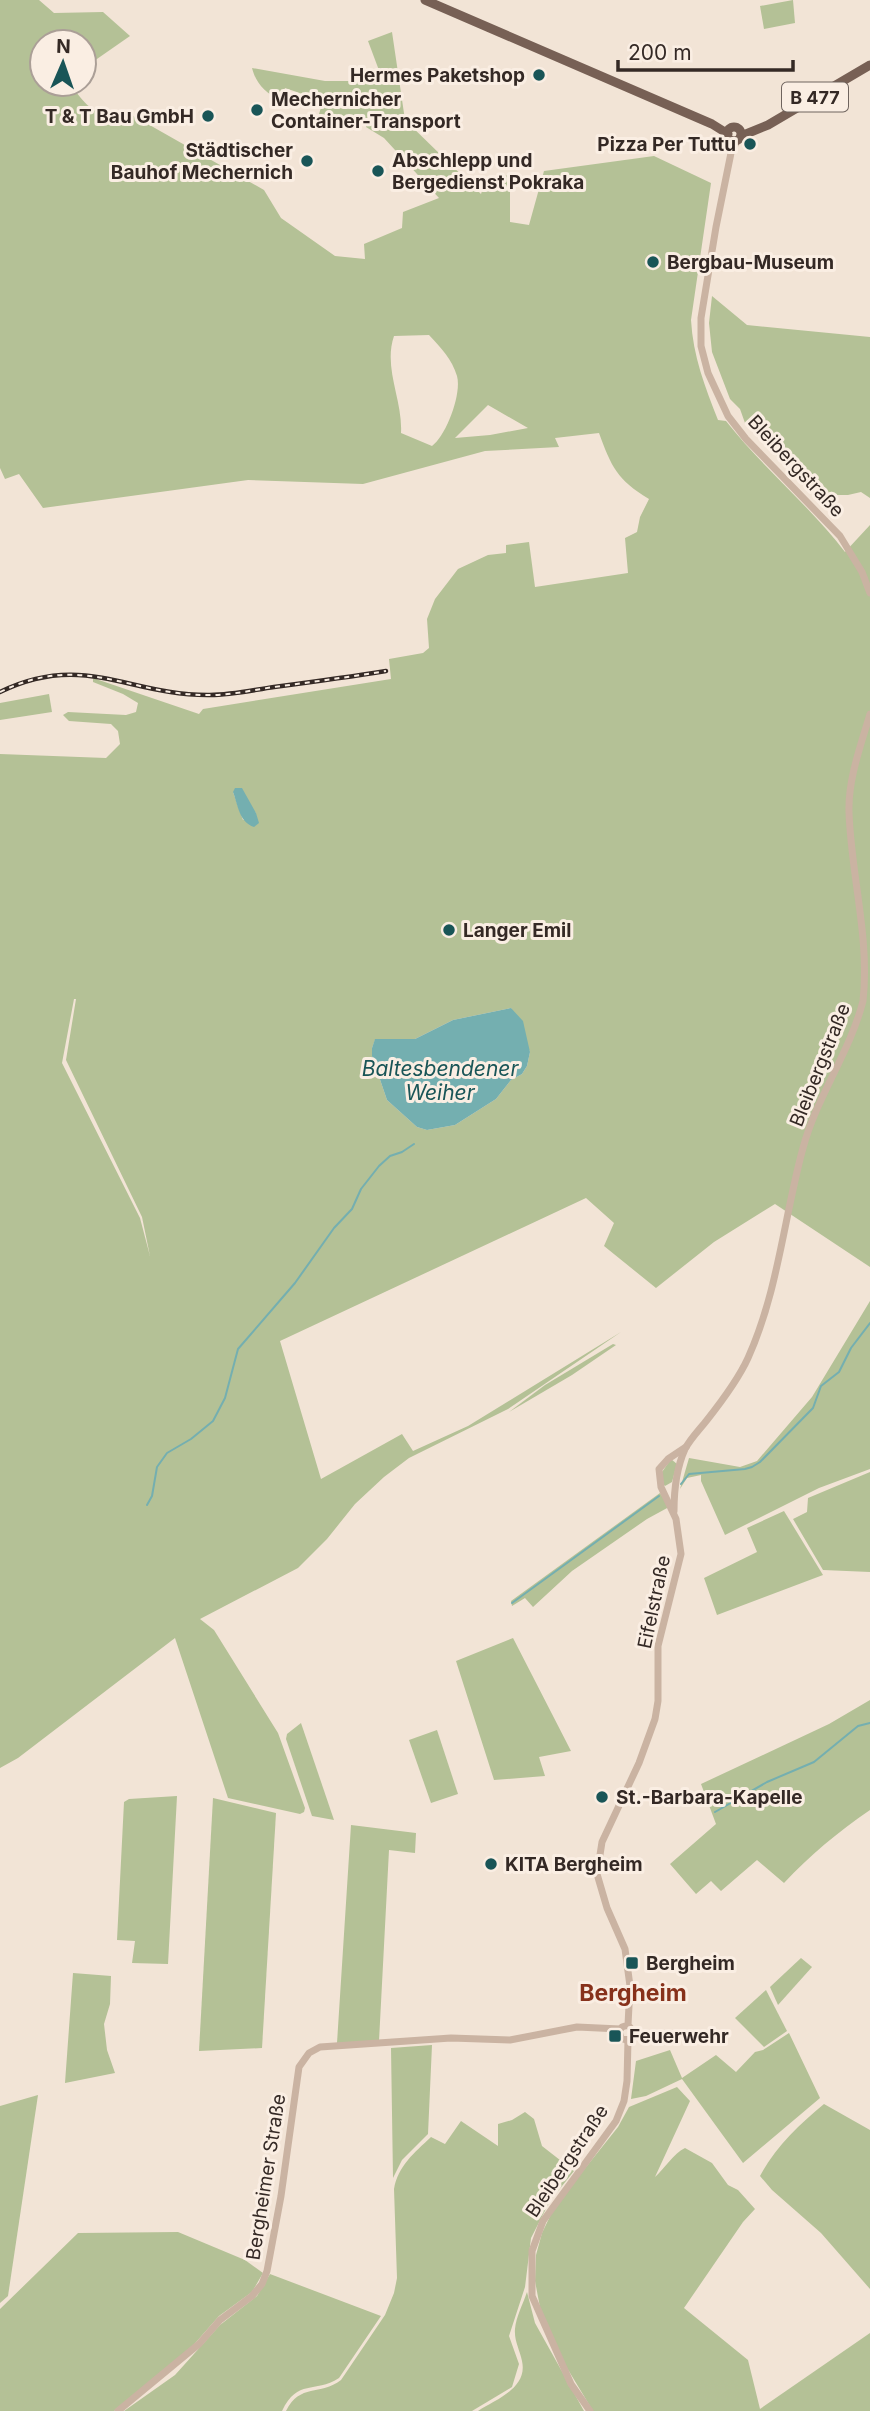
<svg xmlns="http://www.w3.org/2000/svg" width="870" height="2411" font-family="Inter,sans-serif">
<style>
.green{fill:#b4c196;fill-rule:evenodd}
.water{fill:#74afb0}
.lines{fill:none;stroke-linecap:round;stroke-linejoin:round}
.stream{stroke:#74afb0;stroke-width:2}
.tertiary{stroke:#cab3a2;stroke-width:7}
.primary{stroke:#776055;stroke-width:9}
.rail-casing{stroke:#342925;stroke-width:4.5}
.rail{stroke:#faeee3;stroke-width:2;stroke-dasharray:5;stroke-linecap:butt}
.poi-dot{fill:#195557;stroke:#faeee3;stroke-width:2.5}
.labels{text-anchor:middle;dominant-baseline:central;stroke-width:6;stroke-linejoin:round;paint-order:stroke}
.shield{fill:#faeee3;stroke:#6f645e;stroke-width:2}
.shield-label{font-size:18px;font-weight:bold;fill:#342925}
.poi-label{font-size:19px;font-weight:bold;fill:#342925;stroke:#faeee3;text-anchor:start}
.street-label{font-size:19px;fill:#342925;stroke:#faeee3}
.water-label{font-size:21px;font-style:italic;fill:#195557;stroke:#faeee3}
.quarter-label{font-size:23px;font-weight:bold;fill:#87311b;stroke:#faeee3}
</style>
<rect width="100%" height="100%" fill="#f2e4d6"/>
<!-- green -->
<g class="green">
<path d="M0 0H39L54 13 103 12 130 36 84 68V42H42V84H72C78 98 94 114 109 117 116 118 125 116 132 115L264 190 281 218 335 256 365 259 364 244 402 228 403 212 439 198 384 138 366 127V119L352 116 337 121 319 114 323 101 285 88 280 100C266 93 256 84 252 68L325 81H383L368 41 392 32 405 120 481 194 486 179 510 175V222L529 225 544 171 654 156 711 183 691 320C693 356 705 387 718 420L726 421C762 467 809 505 845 552L870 525V1267L775 1204 714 1242 656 1288 604 1246 614 1223 586 1198 280 1341 321 1479 402 1434 413 1451 468 1426 621 1332 508 1409 409 1458 384 1477 355 1504 327 1539 298 1568 200 1619 214 1630 278 1733 305 1808 304 1812 300 1814 228 1798 175 1638 18 1758 0 1768V754L106 758 120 744 118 731 111 724 69 721 63 715 68 712 126 715 136 712 138 703 123 694 93 682V678L199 714 203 709 391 679 389 659 423 653 429 648 427 619 435 599 458 569 488 555 506 553V545L529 542 535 587 628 573 625 538 637 532 640 517 649 499C617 480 611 466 599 433L555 438 559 447 485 451 363 484 248 480 43 508 19 474 5 479 0 468ZM429 335C441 348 452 359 457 376 462 394 446 436 432 446L401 433C403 400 383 368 394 336ZM488 405 528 428 490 435 455 438ZM233 792 256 813 243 820ZM74 999H76L66 1060 142 1217 150 1256 140 1218 62 1063ZM511 1008 530 1052 527 1066 522 1074 511 1080 496 1099 455 1125 427 1130 417 1127 387 1100 372 1056V1048L375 1040 415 1039 453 1020Z"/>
<polygon points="793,0 795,23 764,29 760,6"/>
<polygon points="712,296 747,325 870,337 870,498 861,492 848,495 828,495 821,502 745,423 740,409 730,399 712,352 709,323"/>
<polygon points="49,694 52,712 0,720 0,703"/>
<polygon points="870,1301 870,1469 819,1488 725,1535 701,1481 701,1475 687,1478 680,1489 689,1458 740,1467 757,1461 812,1397"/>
<polygon points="613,1344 616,1345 572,1375 509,1412 545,1385"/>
<polygon points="671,1459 677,1464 672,1482 665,1486 663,1484 662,1472"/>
<polygon points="870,1472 870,1572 823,1570 793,1519 807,1512 808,1498"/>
<polygon points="660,1493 669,1507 647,1519 572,1571 533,1607 525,1598 512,1606 511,1601"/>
<polygon points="784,1511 823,1575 717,1615 704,1578 757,1552 747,1528"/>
<polygon points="513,1638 571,1751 539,1757 545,1776 494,1780 456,1661"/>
<path d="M870 1700V1810C838 1832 810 1855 784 1883L757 1860 721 1891 711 1881 696 1894 670 1864 716 1824 701 1784 829 1724Z"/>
<polygon points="301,1723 334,1820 312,1816 286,1739 287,1734"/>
<polygon points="437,1730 458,1794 431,1803 409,1740"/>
<polygon points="177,1796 168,1964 132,1963 135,1941 117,1940 124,1802 129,1799"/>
<polygon points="213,1798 276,1813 262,2048 199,2051"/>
<polygon points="351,1825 416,1833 415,1853 389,1850 379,2041 337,2043"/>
<polygon points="801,1958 812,1967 778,2005 770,1987"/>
<polygon points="73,1973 111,1976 110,2004 104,2024 107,2050 115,2073 65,2083"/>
<polygon points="766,1990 787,2031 764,2047 735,2018"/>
<polygon points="789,2033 820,2098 743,2163 682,2079 646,2096 631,2099 636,2061 670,2050 682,2078 716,2055 736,2072 755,2052 763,2050"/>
<polygon points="432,2045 428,2134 402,2160 393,2178 391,2048"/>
<path d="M677 2087 690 2101 655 2177C665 2168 673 2154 685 2148L712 2163 728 2185 738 2190 755 2209 743 2222 684 2308 748 2360 760 2409 870 2333V2411H593L567 2368 542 2318 535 2281 536 2255 542 2233 555 2206 618 2127 629 2107Z"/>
<polygon points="38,2095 8,2296 0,2303 0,2106"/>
<path d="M824 2104 870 2130V2289L821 2233 772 2190 760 2176C776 2146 799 2125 824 2104Z"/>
<path d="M525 2112 534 2119 542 2146 574 2171 550 2201 531 2238 525 2287 509 2336 519 2364 512 2387 472 2411H286C300 2383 320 2396 341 2380L385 2315 394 2293 397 2278 394 2189C398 2166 414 2153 431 2137L445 2144 461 2121 498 2146V2124L512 2120Z"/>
<polygon points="178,2232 245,2260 263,2273 252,2292 219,2316 190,2349 114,2411 0,2411 0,2309 78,2233"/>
<path d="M270 2274 381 2316 339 2378C314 2394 298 2378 282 2411H124L175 2375 220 2325 257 2296Z"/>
<path d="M527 2292 535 2323 584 2411H478C497 2399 528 2388 522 2361 520 2350 514 2341 515 2329 516 2317 523 2304 527 2292Z"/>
</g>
<!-- water -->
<g class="water">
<path d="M235 788H242L256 813 259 823 254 827C239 822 238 805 233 792Z"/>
<polygon points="511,1008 523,1021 530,1052 527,1066 522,1074 511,1080 496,1099 455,1125 427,1130 417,1127 387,1100 372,1056 372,1048 375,1039 415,1039 453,1020"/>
</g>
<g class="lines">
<!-- stream -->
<g class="stream">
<polyline points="681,1484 689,1474 745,1469 752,1467 760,1462 813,1408 821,1386 839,1372 851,1348 870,1323"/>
<polyline points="147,1505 152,1496 157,1467 167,1453 191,1439 213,1421 225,1398 238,1349 295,1283 334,1228 352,1209 361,1189 379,1166 390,1156 402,1152 414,1144"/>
<polyline points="512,1603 659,1496"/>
<polyline points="715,1812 767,1782 814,1762 858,1726 870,1723"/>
</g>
<!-- tertiary -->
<g class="tertiary">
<polyline points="729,138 731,152"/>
<polyline points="737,141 731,153 716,227 701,318 701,346 708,373 728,416 746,439 840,536 862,572 870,593"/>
<path d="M674 1511C674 1489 676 1469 685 1449 690 1439 700 1429 707 1420 722 1401 738 1380 748 1358 778 1292 784 1217 803 1148 817 1096 850 1052 863 1001 870 938 851 875 849 812 848 779 861 745 870 714"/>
<polyline points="628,2025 622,2027 619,2031 621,2038 626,2040 632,2038 634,2032 628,2025 630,1986 625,1949 607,1908 597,1874 602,1842 639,1763 655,1719 658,1701 658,1646 681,1554 676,1519 661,1487 659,1469 668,1459 686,1447"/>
<polyline points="118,2411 199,2344 220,2320 252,2296 262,2284 267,2271 281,2196 299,2067 309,2053 320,2047 451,2038 510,2040 577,2027 620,2029"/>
<polyline points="590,2411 571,2384 532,2296 532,2251 543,2221 616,2121 624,2101 627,2081 628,2040"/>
</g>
<!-- primary -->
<g class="primary">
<polyline points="425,0 712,124 728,134"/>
<circle cx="734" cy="134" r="7"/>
<polyline points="741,136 768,125 870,65"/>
</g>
<defs>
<path id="rail" d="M0 692C84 651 129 696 210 695 232 695 253 690 274 687 312 682 349 677 386 671"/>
</defs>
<!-- rail casing -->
<use href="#rail" class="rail-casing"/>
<!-- rail -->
<use href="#rail" class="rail"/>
</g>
<!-- markers -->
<g class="poi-dot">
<circle cx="539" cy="75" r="7"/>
<circle cx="257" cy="110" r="7"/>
<circle cx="208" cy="116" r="7"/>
<circle cx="750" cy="144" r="7"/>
<circle cx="307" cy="161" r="7"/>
<circle cx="378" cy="171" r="7"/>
<circle cx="653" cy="262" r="7"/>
<circle cx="449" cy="930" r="7"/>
<circle cx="602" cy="1797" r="7"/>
<circle cx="491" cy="1864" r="7"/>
<rect x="625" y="1956" width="14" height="14" rx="3.5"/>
<rect x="608" y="2029" width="14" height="14" rx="3.5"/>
</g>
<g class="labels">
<!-- shield labels -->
<rect class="shield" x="782" y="82.5" width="66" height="29" rx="5"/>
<g class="shield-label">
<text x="815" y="97">B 477</text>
</g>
<!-- poi labels -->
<g class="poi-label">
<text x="525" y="75" text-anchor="end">Hermes Paketshop</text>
<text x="271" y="99">Mechernicher<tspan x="271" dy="22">Container-Transport</tspan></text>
<text x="194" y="116" text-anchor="end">T &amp; T Bau GmbH</text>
<text x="736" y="144" text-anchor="end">Pizza Per Tuttu</text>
<text x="293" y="150" text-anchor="end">Städtischer<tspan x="293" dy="22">Bauhof Mechernich</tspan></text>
<text x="392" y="160">Abschlepp und<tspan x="392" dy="22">Bergedienst Pokraka</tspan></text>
<text x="667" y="262">Bergbau-Museum</text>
<text x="463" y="930">Langer Emil</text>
<text x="616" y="1797">St.-Barbara-Kapelle</text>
<text x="505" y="1864">KITA Bergheim</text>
<text x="646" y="1963">Bergheim</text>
<text x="629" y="2036">Feuerwehr</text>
</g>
<!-- street labels -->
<g class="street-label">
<text transform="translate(796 466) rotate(47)">Bleibergstraße</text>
<text transform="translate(820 1065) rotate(-68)">Bleibergstraße</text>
<text transform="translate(654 1602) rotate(-78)">Eifelstraße</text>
<text transform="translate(567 2161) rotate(-56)">Bleibergstraße</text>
<text transform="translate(266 2177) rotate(-81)">Bergheimer Straße</text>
</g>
<!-- water labels -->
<g class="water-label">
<text x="440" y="1068">Baltesbendener<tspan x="440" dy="24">Weiher</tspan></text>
</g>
<!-- quarter labels -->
<g class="quarter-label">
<text x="633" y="1993">Bergheim</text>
</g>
</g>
<!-- north arrow -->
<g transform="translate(63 63) rotate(2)"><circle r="33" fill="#faeee3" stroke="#ab9f97" stroke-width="2"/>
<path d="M0-5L12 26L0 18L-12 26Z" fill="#195557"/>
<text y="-10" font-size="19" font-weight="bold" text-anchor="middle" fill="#342925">N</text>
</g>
<!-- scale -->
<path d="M618 60v10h175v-10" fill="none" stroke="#342925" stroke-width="3.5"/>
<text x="628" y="60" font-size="21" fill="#342925" stroke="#faeee3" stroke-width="5" paint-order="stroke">200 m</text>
</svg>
